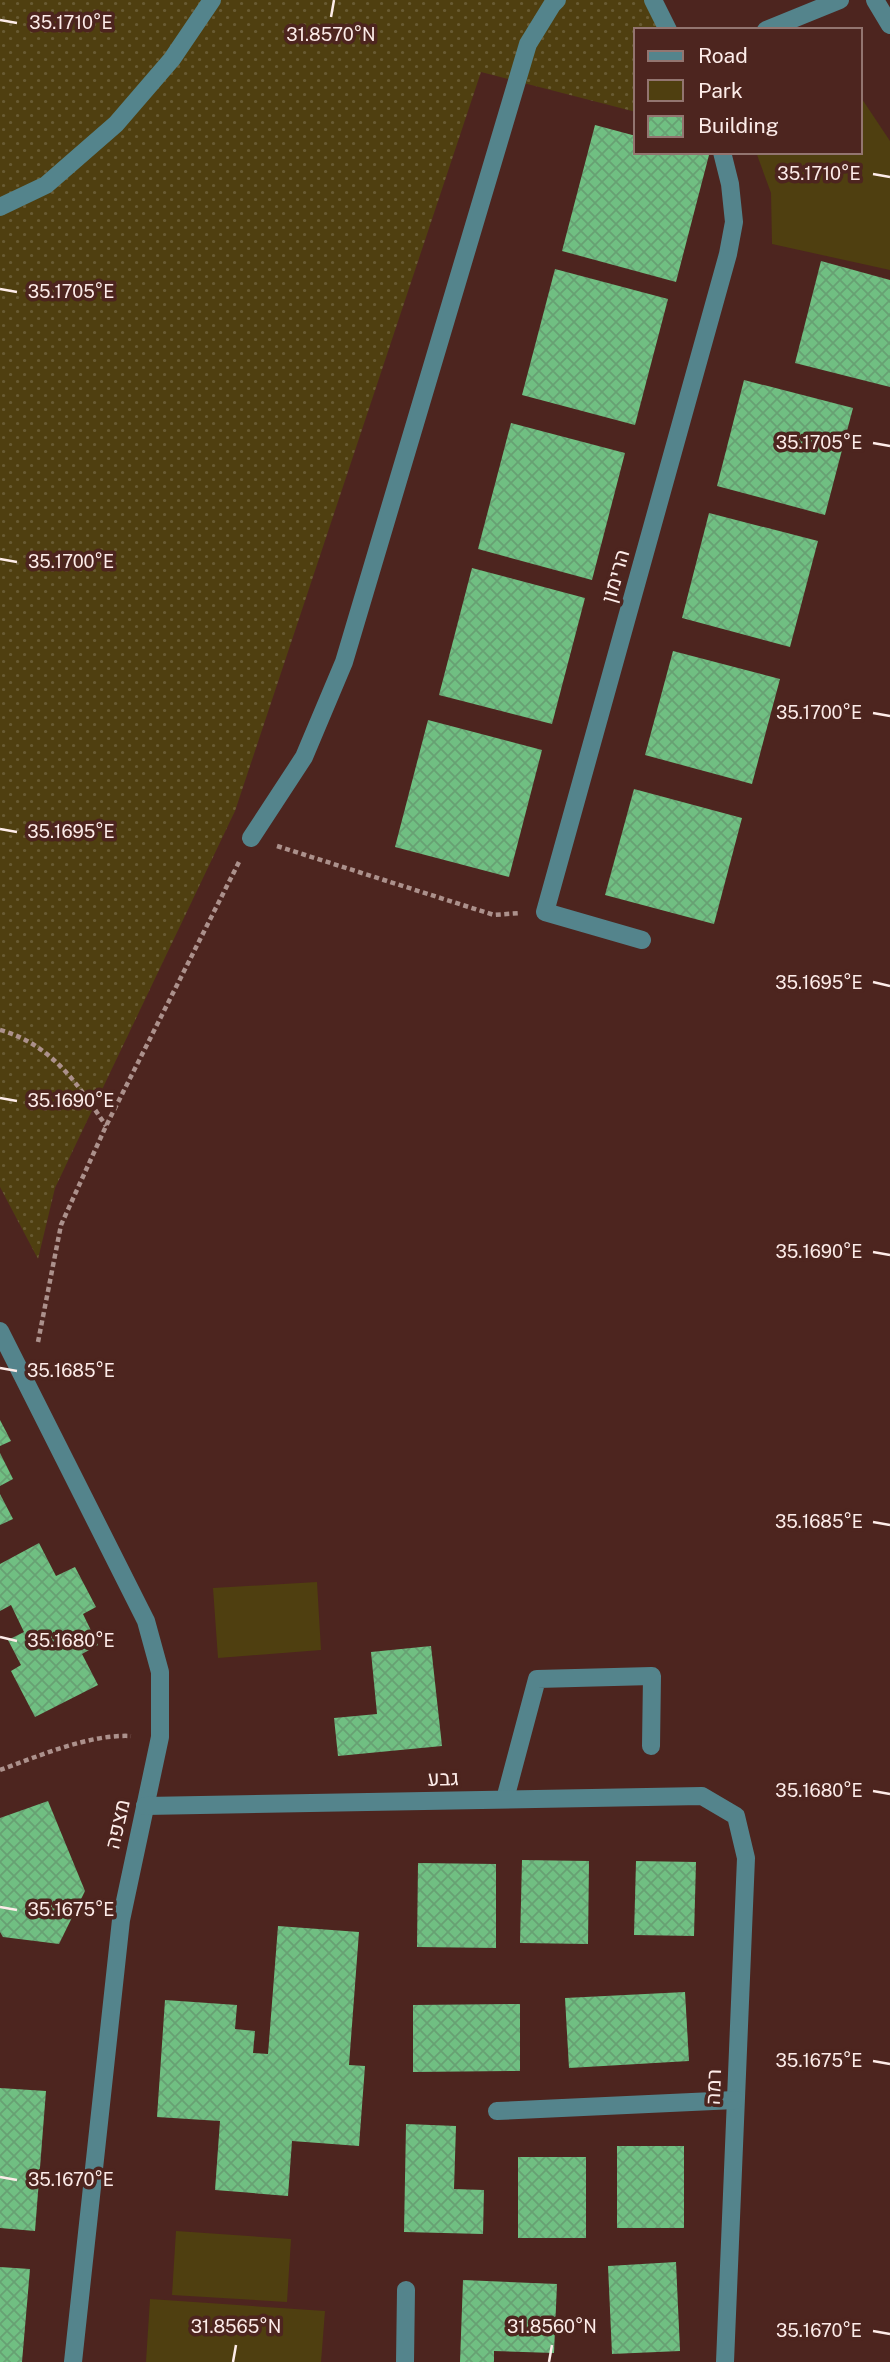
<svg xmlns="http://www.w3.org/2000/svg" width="890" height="2362" font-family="'Public Sans',Heebo,sans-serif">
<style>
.grass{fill:url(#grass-dots)}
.park{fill:#4f3f10}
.building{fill:url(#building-cross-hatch)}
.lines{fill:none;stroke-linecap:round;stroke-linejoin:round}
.path{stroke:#ac918c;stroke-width:4.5;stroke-dasharray:5 3.5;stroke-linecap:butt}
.minor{stroke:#54848c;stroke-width:18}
.ticks{fill:none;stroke:#fdece9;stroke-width:2.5}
.labels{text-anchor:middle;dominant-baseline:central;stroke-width:7;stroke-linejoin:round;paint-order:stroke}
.street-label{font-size:21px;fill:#fdece9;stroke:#4d251f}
.ticks-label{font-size:18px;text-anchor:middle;fill:#fdece9;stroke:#4d251f;stroke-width:7;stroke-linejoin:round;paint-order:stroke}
</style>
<defs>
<pattern id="grass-dots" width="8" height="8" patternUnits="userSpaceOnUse" patternTransform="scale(1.75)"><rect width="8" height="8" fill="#4f3f10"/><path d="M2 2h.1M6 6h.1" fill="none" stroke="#695b33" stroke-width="1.8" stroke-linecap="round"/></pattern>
<pattern id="building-cross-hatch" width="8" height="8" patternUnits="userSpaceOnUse" patternTransform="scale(1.75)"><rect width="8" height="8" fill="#70bf82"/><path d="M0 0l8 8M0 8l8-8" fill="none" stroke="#67a173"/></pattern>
</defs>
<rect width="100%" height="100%" fill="#4d251f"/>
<!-- grass -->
<polygon class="grass" points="0,0 663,0 657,30 636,30 636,112 481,72 235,811 55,1188 38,1259 0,1187"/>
<!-- park -->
<g class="park">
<polygon points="860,96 890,141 890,270 772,244 771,193 756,152 860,152"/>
<polygon points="317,1582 321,1650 218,1658 213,1588"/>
<polygon points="176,2231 291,2239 287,2302 172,2295"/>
<polygon points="150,2299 325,2311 321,2362 146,2362"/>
</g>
<!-- building -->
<g class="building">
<polygon points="595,125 636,136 636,152 699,152 709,155 676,282 562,251"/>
<polygon points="821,261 890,280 890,387 795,363"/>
<polygon points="555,269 668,299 635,425 522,395"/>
<polygon points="744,380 853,408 825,515 717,486"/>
<polygon points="511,423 625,453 592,580 478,549"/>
<polygon points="709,513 818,541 790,647 682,618"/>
<polygon points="472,568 585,598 552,724 439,695"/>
<polygon points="673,651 780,679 752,784 645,755"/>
<polygon points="428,720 542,750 509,877 395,847"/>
<polygon points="634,789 742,818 714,924 605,895"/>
<polygon points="0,1420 11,1441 0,1446"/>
<polygon points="0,1453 13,1479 0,1486"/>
<polygon points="0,1494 13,1519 0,1525"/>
<polygon points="39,1543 56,1576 75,1567 96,1607 83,1614 98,1645 82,1654 98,1685 35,1717 11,1671 21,1665 8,1640 24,1632 11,1605 0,1611 0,1564"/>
<polygon points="431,1646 442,1746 338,1756 334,1718 377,1714 371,1652"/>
<polygon points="48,1801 85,1891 59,1944 3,1937 0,1932 0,1818"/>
<polygon points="522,1860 589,1861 588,1944 520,1943"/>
<polygon points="636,1861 696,1862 694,1936 634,1935"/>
<polygon points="418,1863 496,1864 496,1948 417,1947"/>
<polygon points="278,1926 359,1932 349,2065 365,2066 359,2146 292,2141 288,2196 215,2190 220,2121 157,2117 165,2000 237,2005 235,2029 255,2031 253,2053 268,2054"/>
<polygon points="685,1992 689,2061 569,2068 565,1998"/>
<polygon points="520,2004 520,2071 413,2072 413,2005"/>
<polygon points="0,2088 46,2091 35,2231 0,2228"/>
<polygon points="406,2124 456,2126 454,2189 484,2190 483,2234 404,2232"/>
<rect x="617" y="2146" width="67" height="82"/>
<rect x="518" y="2157" width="68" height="81"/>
<polygon points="676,2262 680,2351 612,2354 608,2266"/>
<polygon points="0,2267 30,2269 22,2362 0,2362"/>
<polygon points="463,2280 557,2284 554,2353 494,2351 494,2362 460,2362"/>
</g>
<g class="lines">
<!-- path -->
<g class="path">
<polyline points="277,846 494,915 520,913"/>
<path d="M0 1030C51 1044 78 1084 106 1126"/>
<polyline points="38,1342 61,1225 106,1126 239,862"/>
<path d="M0 1770C39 1756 89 1734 131 1736"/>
</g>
<!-- minor -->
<g class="minor">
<polyline points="653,0 668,30"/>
<polyline points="875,0 890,25"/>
<polyline points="766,30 840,0"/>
<polyline points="0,207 46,185 116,124 172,59 212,0"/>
<polyline points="251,838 304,757 344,662 528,44 552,5 557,0"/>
<polyline points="642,940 545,912 728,254 734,222 730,184 722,152"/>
<polyline points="0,1331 146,1621 160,1672 160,1737 121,1920 73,2362"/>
<polyline points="505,1799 537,1679 652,1676 651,1746"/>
<polyline points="145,1806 702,1796 736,1816 746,1858 725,2362"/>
<polyline points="497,2111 735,2100"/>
<polyline points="405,2362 406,2290"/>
</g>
</g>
<!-- ticks -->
<path class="ticks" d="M331 17 334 0M0 20 17 23M873 174 890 177M0 289 17 292M873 443 890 446M0 559 17 562M873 713 890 716M0 829 17 832M873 982 890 986M0 1098 17 1101M873 1252 890 1255M0 1368 17 1371M873 1522 890 1525M0 1637 17 1641M873 1791 890 1794M0 1907 17 1910M873 2061 890 2064M0 2177 17 2180M873 2331 890 2334M233 2362 236 2345M549 2362 552 2345"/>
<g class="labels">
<!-- street labels -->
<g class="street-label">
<text transform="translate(615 576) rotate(-74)">הרימון</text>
<text transform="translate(443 1778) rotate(-1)">גבע</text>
<text transform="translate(117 1824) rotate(-77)">מצפה</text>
<text transform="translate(713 2087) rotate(-88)">רמה</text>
</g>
</g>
<g class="ticks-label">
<text x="71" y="29">35.1710°E</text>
<text x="331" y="41">31.8570°N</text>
<text x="819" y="180">35.1710°E</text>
<text x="71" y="298">35.1705°E</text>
<text x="819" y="449">35.1705°E</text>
<text x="71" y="568">35.1700°E</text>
<text x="819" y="719">35.1700°E</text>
<text x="71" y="838">35.1695°E</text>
<text x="819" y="989">35.1695°E</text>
<text x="71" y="1107">35.1690°E</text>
<text x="819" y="1258">35.1690°E</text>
<text x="71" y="1377">35.1685°E</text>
<text x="819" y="1528">35.1685°E</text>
<text x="71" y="1647">35.1680°E</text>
<text x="819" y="1797">35.1680°E</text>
<text x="71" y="1916">35.1675°E</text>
<text x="819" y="2067">35.1675°E</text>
<text x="71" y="2186">35.1670°E</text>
<text x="236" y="2333">31.8565°N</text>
<text x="552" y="2333">31.8560°N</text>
<text x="819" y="2337">35.1670°E</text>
</g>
<!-- legend -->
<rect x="634" y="28" width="228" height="126" fill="#4d251f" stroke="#937570" stroke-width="2"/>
<rect x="648" y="51" width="35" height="10" fill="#54848c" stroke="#937570" stroke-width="2"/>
<text x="698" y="63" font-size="21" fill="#fdece9">Road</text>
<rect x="648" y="80" width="35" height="21" fill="#4f3f10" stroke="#937570" stroke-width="2"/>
<text x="698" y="98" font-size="21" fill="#fdece9">Park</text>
<rect x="648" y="116" width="35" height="21" fill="url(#building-cross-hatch)" stroke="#937570" stroke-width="2"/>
<text x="698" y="133" font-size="21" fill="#fdece9">Building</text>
</svg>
